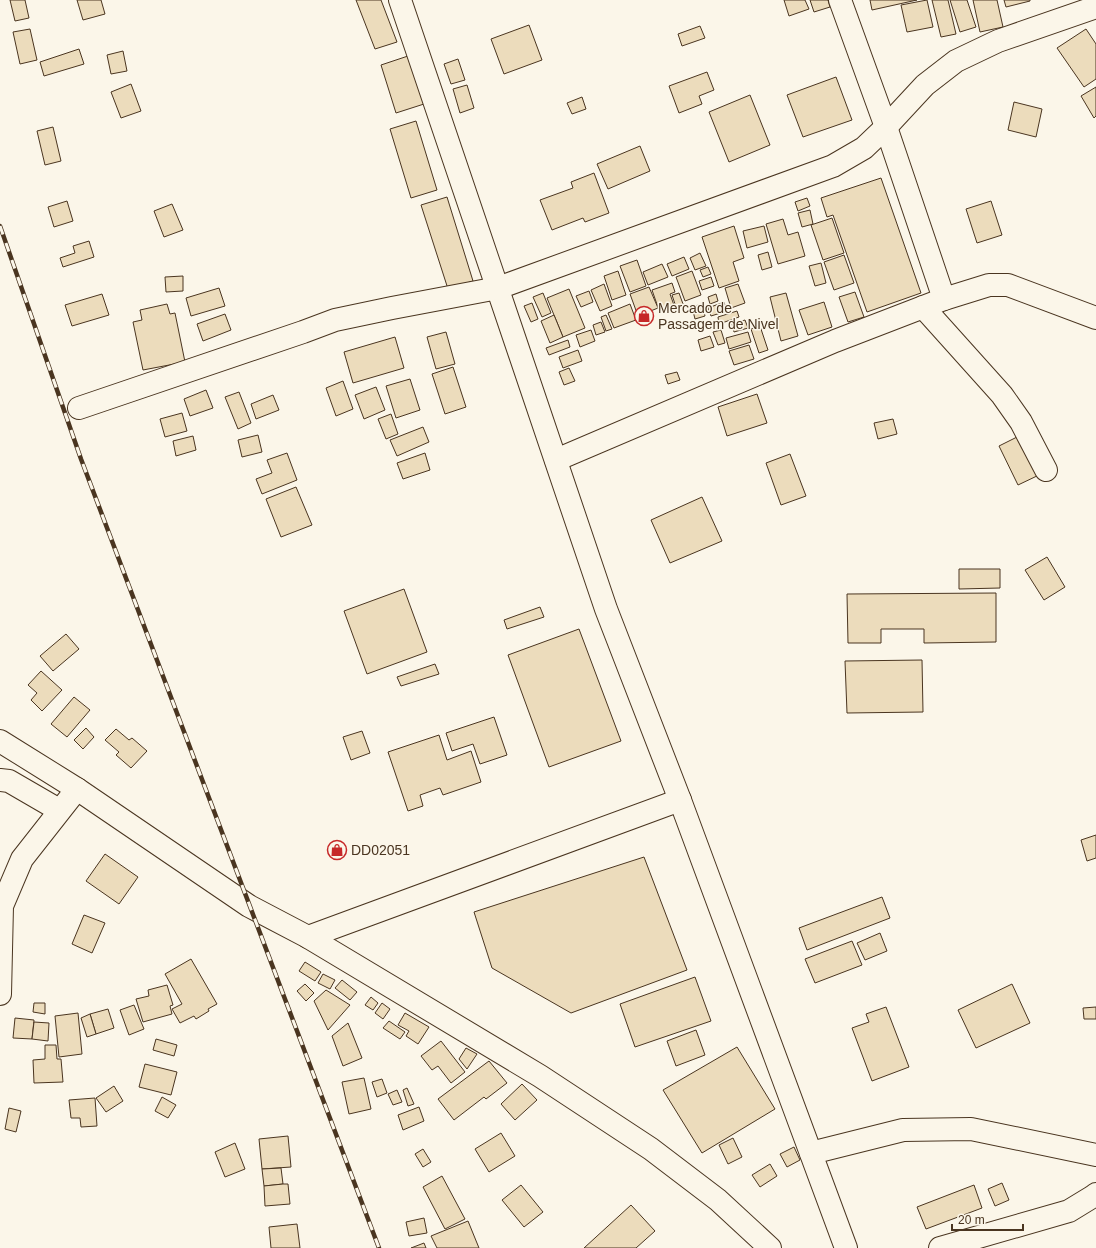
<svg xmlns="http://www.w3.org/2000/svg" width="1096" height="1248" font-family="Helvetica,sans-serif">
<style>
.building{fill:#ecdcbc;stroke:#4a3520}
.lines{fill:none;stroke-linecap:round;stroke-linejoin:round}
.minor-casing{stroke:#4a3520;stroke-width:24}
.major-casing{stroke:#4a3520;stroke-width:24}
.minor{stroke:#fbf6e9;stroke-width:22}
.major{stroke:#fbf6e9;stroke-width:22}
.rail-casing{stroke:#4a3520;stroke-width:4.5}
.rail{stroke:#fbf6e9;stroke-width:3;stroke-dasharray:9;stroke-linecap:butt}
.labels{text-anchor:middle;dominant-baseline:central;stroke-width:3;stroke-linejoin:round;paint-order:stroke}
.poi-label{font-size:14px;fill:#4a3520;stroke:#fbf6e9;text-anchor:start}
</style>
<rect width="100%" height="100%" fill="#fbf6e9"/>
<!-- building -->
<g class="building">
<polygon points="10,0 25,0 29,18 15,21"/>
<polygon points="77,0 101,0 105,14 83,20"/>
<polygon points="356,0 381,0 397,42 375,49"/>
<polygon points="784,0 805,0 809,9 789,16"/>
<polygon points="810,0 828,0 830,7 814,12"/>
<polygon points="870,0 917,0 872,10"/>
<polygon points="927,0 933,27 907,32 901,5"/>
<polygon points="932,0 948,0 956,34 941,37"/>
<polygon points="950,0 967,0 976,27 960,32"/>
<polygon points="973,0 997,0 1003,27 980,32"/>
<polygon points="1004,0 1030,0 1030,1 1006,7"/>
<polygon points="529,25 542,60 504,74 491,39"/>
<polygon points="700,26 705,38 682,46 678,34"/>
<polygon points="30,29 37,60 20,64 13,32"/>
<polygon points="1086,29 1096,44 1096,79 1084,87 1057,48"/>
<polygon points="79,49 84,64 44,76 40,62"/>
<polygon points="123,51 127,71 111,74 107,55"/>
<polygon points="408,56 424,104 396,113 381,65"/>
<polygon points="458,59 465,80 451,84 444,64"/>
<polygon points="707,72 714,90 699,96 702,104 679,113 669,86"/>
<polygon points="836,77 852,120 803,137 787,95"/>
<polygon points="131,84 141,111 121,118 111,92"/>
<polygon points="467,85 474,108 460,113 453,89"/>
<polygon points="1096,87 1096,116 1094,118 1081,96"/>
<polygon points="750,95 770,145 729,162 709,112"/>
<polygon points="582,97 586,109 572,114 567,103"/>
<polygon points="1014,102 1042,109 1036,137 1008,130"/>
<polygon points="416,121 437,190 411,198 390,129"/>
<polygon points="53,127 61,161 45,165 37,131"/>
<polygon points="640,146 650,171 608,189 597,164"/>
<polygon points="594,173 609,213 585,222 583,218 552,230 540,200 573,188 571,182"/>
<polygon points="881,178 921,293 867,312 833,215 827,217 821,198"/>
<polygon points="447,197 473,281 448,289 421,205"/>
<polygon points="807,198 810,206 798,211 795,202"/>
<polygon points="67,201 73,221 54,227 48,207"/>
<polygon points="991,201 1002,235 977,243 966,209"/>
<polygon points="172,204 183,230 164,237 154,211"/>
<polygon points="810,210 813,224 802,227 798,213"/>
<polygon points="832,218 844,253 823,260 811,225"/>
<polygon points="783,219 788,235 798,232 805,256 778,264 766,224"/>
<polygon points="734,226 744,258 733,262 739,281 719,288 702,237"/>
<polygon points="764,226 768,242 747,248 743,231"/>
<polygon points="89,241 94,257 63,267 60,258 75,253 73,246"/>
<polygon points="768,252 772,267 762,270 758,255"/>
<polygon points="700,253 706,266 695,270 690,258"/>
<polygon points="844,255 854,283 834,290 824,262"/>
<polygon points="684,257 689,269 672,276 667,264"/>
<polygon points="637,260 646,286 630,292 620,266"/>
<polygon points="821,263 826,283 815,286 809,266"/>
<polygon points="662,264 668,277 648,285 643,272"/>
<polygon points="708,267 711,274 703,277 700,270"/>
<polygon points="618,271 626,295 612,300 604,276"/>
<polygon points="692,271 701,295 685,301 676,277"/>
<polygon points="183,276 183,291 166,292 165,277"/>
<polygon points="711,277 714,286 702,290 699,281"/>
<polygon points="672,283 675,292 670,294 675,308 660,313 652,290"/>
<polygon points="604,284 612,306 600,311 591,290"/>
<polygon points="738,284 745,303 731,308 725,288"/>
<polygon points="649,287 658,308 638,316 630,294"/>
<polygon points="219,288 225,306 191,316 186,298"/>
<polygon points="569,289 585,328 563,337 547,298"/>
<polygon points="589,291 593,302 581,307 576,296"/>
<polygon points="855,292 864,317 848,322 839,297"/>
<polygon points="543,293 551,313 542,317 533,297"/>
<polygon points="679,293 683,304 676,307 672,295"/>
<polygon points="786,293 798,336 781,341 770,297"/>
<polygon points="102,294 109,315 72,326 65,305"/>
<polygon points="716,294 718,301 710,304 708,297"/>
<polygon points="724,302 727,311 711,316 708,308"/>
<polygon points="824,302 832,327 808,335 799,310"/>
<polygon points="532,303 538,319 531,322 524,306"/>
<polygon points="167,304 170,314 175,313 185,362 143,370 133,322 142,320 140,310"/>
<polygon points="630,304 636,320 614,328 608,313"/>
<polygon points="702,304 705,316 695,319 692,307"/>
<polygon points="737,311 739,317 719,324 718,317"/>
<polygon points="225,314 231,330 203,341 197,324"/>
<polygon points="554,315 563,337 550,343 541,321"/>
<polygon points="606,315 612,329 606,331 601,317"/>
<polygon points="745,320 748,328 734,332 732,324"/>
<polygon points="601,322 605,332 596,335 593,325"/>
<polygon points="760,326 768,350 759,353 751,329"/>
<polygon points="591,330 595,341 580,347 576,335"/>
<polygon points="721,330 725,343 718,345 713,332"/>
<polygon points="446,332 455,364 436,369 427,337"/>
<polygon points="748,332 751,342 729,349 726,338"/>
<polygon points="710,336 714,347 701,351 698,340"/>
<polygon points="395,337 404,368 353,383 344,352"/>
<polygon points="568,340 570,347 549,355 546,348"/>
<polygon points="749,345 754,359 734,365 729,351"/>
<polygon points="578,350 582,361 563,368 559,357"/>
<polygon points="453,367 466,407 445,414 432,374"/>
<polygon points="569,368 575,381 564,385 559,372"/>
<polygon points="677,372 680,380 668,384 665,375"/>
<polygon points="410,379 420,410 396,418 386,386"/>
<polygon points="343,381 353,409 336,416 326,388"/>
<polygon points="376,387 385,410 364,419 355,395"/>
<polygon points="206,390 213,408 190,416 184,399"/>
<polygon points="239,392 251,423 238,429 225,397"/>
<polygon points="757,394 767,423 727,436 718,407"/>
<polygon points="273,395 279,410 256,419 251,404"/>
<polygon points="182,413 187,431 165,437 160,419"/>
<polygon points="391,414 398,434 386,439 378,419"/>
<polygon points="893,419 897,434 878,439 874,423"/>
<polygon points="423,427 429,442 397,456 390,440"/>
<polygon points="258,435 262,452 242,457 238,440"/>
<polygon points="193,436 196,450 176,456 173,441"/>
<polygon points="1019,436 1039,475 1018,485 999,446"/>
<polygon points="287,453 297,480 262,494 256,479 272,473 267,460"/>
<polygon points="425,453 430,470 403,479 397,463"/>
<polygon points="790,454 806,496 781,505 766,463"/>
<polygon points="296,487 312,525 281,537 266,499"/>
<polygon points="702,497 722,541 670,563 651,520"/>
<polygon points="1047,557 1065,587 1044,600 1025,570"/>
<polygon points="959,569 1000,569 1000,588 959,589"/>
<polygon points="404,589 427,652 367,674 344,611"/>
<polygon points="996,593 996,642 924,643 924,629 881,629 881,643 848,643 847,594"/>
<polygon points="540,607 544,617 507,629 504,620"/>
<polygon points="579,629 621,741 549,767 508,655"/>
<polygon points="66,634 79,649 53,671 40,656"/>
<polygon points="922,660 923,712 847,713 845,661"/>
<polygon points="435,664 439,674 401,686 397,677"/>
<polygon points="41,671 62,690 42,711 31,700 37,693 28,685"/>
<polygon points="74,697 90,710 67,737 51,724"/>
<polygon points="494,717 507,755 480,764 473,744 452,751 446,733"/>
<polygon points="86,728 94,737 83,749 74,740"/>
<polygon points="116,729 129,740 132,738 147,751 131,768 116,755 119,752 105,740"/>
<polygon points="362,731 370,753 351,760 343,737"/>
<polygon points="439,735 447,760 471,751 481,782 443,795 440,788 420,795 423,806 408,811 388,752"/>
<polygon points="1096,835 1096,858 1087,861 1081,840"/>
<polygon points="105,854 138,877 119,904 86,881"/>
<polygon points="644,857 687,970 571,1013 492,968 474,912"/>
<polygon points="882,897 890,918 807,950 799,928"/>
<polygon points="84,915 105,923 92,953 72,944"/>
<polygon points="880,933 887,951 865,960 857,943"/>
<polygon points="852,941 862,965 815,983 805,959"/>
<polygon points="191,959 217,1004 208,1009 209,1011 196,1019 194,1016 180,1023 172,1009 182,1004 165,974"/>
<polygon points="305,962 321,972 315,981 299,971"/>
<polygon points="323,974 335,980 330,989 318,983"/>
<polygon points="695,977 711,1021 635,1047 620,1004"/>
<polygon points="342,980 357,992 350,1000 335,988"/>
<polygon points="305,984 314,993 306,1001 297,991"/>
<polygon points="1012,984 1030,1023 976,1048 958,1010"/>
<polygon points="167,985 173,1005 170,1006 172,1014 143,1022 136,999 149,996 148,990"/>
<polygon points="326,990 350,1005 328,1030 314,1001"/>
<polygon points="371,997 378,1003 373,1010 365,1005"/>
<polygon points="34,1003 45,1003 45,1014 33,1012"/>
<polygon points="382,1003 390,1009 383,1019 375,1013"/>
<polygon points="134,1005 144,1029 129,1035 120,1010"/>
<polygon points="886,1007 909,1067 872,1081 852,1028 869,1022 866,1014"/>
<polygon points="1096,1007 1096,1019 1084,1019 1083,1008"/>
<polygon points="108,1009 114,1028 96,1034 90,1014"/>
<polygon points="78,1013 82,1054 59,1057 55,1016"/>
<polygon points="405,1013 429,1027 418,1044 406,1036 409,1031 398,1025"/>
<polygon points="90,1014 96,1034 87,1037 81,1018"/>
<polygon points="15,1018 34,1020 32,1039 13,1038"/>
<polygon points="389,1021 405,1032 400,1039 383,1028"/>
<polygon points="34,1022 49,1023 48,1041 32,1039"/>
<polygon points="348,1023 362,1058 343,1066 332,1036"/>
<polygon points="696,1030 705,1055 676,1066 667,1041"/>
<polygon points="156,1039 177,1045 174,1056 153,1050"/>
<polygon points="441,1041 465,1072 451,1083 438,1066 432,1070 421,1056"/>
<polygon points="45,1045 56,1045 57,1059 61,1059 63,1082 34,1083 33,1060 45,1059"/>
<polygon points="737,1047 775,1109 702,1153 663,1090"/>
<polygon points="466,1048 477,1054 467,1069 459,1059"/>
<polygon points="489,1061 507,1083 486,1099 484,1097 454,1120 438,1099"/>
<polygon points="145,1064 177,1072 171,1095 139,1087"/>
<polygon points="364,1078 371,1109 349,1114 342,1082"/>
<polygon points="382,1079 387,1093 377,1097 372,1082"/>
<polygon points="522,1084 537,1100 515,1120 501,1104"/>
<polygon points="114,1086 123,1101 106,1112 96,1098"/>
<polygon points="407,1088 414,1104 408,1106 403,1090"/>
<polygon points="397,1090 402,1102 393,1105 388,1094"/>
<polygon points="162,1097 176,1105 168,1118 155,1111"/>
<polygon points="95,1098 97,1126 81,1127 80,1118 71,1118 69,1100"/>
<polygon points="419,1107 424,1121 403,1130 398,1115"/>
<polygon points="9,1108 21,1111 16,1132 5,1129"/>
<polygon points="501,1133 515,1156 489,1172 475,1149"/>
<polygon points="288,1136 291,1167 262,1169 259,1139"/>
<polygon points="733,1138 742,1157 728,1164 719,1145"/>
<polygon points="235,1143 245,1169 225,1177 215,1152"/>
<polygon points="794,1147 800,1160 787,1167 780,1154"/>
<polygon points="423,1149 431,1162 423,1167 415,1154"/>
<polygon points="770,1164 777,1176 760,1187 752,1175"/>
<polygon points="281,1168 283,1184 264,1186 262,1169"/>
<polygon points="442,1176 465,1219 445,1229 423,1187"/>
<polygon points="1002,1183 1009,1200 995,1206 988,1189"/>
<polygon points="283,1184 288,1184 290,1204 265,1206 264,1186"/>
<polygon points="521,1185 543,1212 524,1227 502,1200"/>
<polygon points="974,1185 982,1208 926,1229 917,1207"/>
<polygon points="631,1205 655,1231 636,1248 584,1248"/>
<polygon points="424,1218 427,1233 409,1236 406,1222"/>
<polygon points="468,1221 479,1248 437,1248 431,1236"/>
<polygon points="297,1224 300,1248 271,1248 269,1227"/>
<polygon points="424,1243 426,1248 411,1248"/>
</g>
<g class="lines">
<defs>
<g id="minor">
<polyline points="400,0 606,609 680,800 846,1248"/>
<polyline points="840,0 886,127 944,299"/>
<polyline points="923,307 1002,395 1021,422 1046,470"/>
<polyline points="79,408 303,332 335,320 392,308 498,288 833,166 864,148 886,127 925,85 956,61 998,41 1096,7"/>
<polyline points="556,460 835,341 944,299 989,285 1008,285 1096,318"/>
<polyline points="0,780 9,781 59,810"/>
<polyline points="308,937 680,800"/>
<polyline points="0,994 2,906 22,859 77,789"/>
<polyline points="811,1153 903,1130 971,1129 1096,1155"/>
<polyline points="940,1248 1069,1211 1092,1197 1096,1194"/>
</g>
<polyline id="major" points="0,741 77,789 249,906 308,937 540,1076 651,1149 718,1200 770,1248"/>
</defs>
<!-- minor casing -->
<use href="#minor" class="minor-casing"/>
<!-- major casing -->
<use href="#major" class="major-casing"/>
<!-- minor -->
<use href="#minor" class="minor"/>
<!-- major -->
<use href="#major" class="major"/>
<defs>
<polyline id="rail" points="0,226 81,459 379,1248"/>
</defs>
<!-- rail casing -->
<use href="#rail" class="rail-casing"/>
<!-- rail -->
<use href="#rail" class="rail"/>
</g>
<!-- icons -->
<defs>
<symbol id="shop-ring" viewBox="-11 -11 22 22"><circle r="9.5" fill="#fbf6e9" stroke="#c62828" stroke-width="1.5"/><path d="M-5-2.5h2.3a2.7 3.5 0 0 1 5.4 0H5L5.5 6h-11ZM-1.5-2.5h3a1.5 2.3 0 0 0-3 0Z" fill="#c62828"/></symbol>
</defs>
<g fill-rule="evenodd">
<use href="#shop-ring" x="633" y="305" width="22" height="22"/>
<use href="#shop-ring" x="326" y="839" width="22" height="22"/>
</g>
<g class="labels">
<!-- poi labels -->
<g class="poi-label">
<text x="658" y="308">Mercado de<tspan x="658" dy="16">Passagem de Nivel</tspan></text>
<text x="351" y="850">DD02051</text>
</g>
</g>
<!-- scale -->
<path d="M952 1224v6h71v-6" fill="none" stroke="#4a3520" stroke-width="2"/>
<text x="958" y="1224" font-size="12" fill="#4a3520" stroke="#fbf6e9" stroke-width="3" paint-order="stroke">20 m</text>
</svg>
